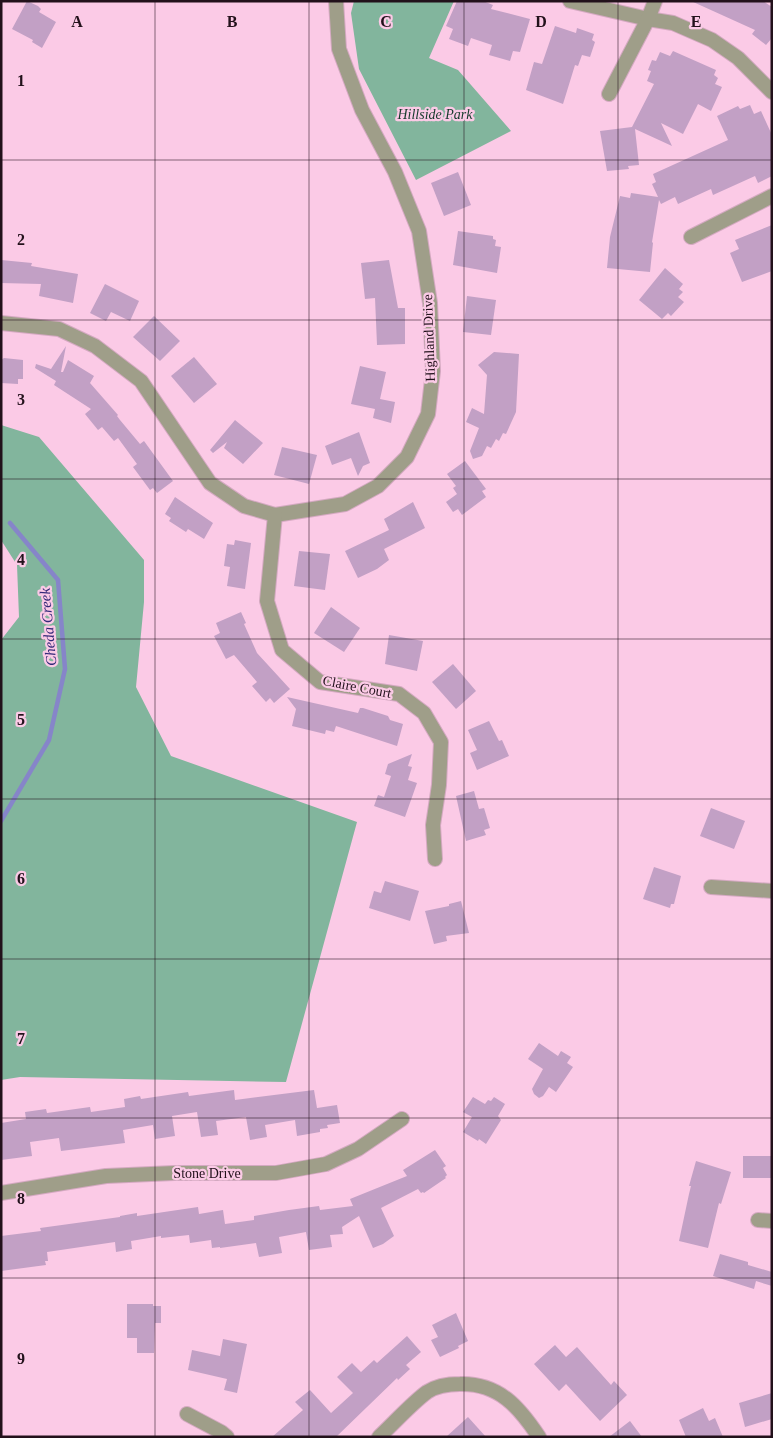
<svg xmlns="http://www.w3.org/2000/svg" width="773" height="1438" font-family="Georgia,serif">
<style>
.green{fill:#82b59d}
.lines{fill:none;stroke-linecap:round;stroke-linejoin:round}
.stream{stroke:#8685c9;stroke-width:4.5}
.building{fill:#c2a0c5}
.minor-casing{stroke:#d4a9c1;stroke-width:16}
.minor{stroke:#9f9e89;stroke-width:14}
.grid{fill:none;stroke:#22111b;stroke-width:1;stroke-opacity:0.55}
.labels{text-anchor:middle;dominant-baseline:central;stroke-width:4.5;stroke-linejoin:round;paint-order:stroke}
.park-label{font-size:14px;font-style:italic;fill:#143a2b;stroke:#fbcae6}
.street-label{font-size:14px;fill:#22111b;stroke:#fbcae6}
.water-label{font-size:15px;font-style:italic;fill:#332878;stroke:#fbcae6}
.grid-label{font-size:16px;text-anchor:middle;font-weight:bold;fill:#22111b;stroke:#fbcae6;stroke-width:4.5;stroke-linejoin:round;paint-order:stroke}
</style>
<rect width="100%" height="100%" fill="#fbcae6"/>
<!-- green -->
<g class="green">
<polygon points="354,1 454,1 429,58 458,70 511,131 416,180 359,69 351,13"/>
<polygon points="1,425 39,437 144,560 144,602 136,687 171,756 357,822 286,1082 20,1077 1,1080 1,640 19,617 17,565 1,540"/>
</g>
<g class="lines">
<!-- stream -->
<polyline class="stream" points="1,821 49,740 65,669 58,580 10,523"/>
</g>
<!-- building -->
<g class="building">
<polygon points="27,1 38,6 41,9 39,12 56,22 42,48 32,42 33,40 12,29"/>
<polygon points="457,1 483,1 493,5 491,9 530,19 520,52 513,51 510,61 489,55 492,45 471,38 468,46 449,39 453,29 446,26"/>
<polygon points="691,1 763,1 772,7 772,38 766,45 752,34 755,30"/>
<polygon points="555,26 576,33 577,28 594,34 592,40 595,42 590,57 582,55 578,66 575,65 563,104 526,90 534,62 542,64"/>
<polygon points="673,51 716,70 714,75 718,78 715,84 722,87 711,111 698,104 683,134 661,123 672,146 635,129 639,165 628,166 629,169 607,171 600,131 632,127 654,84 647,81 651,71 648,70 652,60 656,61 660,52 670,56"/>
<polygon points="750,105 754,114 761,111 772,135 772,176 758,183 755,176 713,195 711,189 678,204 675,197 661,204 659,200 652,242 653,243 650,272 607,268 610,237 620,196 630,198 631,193 658,197 652,184 656,182 653,174 728,140 717,116 738,106 740,109"/>
<polygon points="458,172 471,205 444,216 431,183"/>
<polygon points="772,225 772,271 742,282 730,253 739,249 735,240"/>
<polygon points="458,231 493,236 493,239 496,240 495,246 501,247 497,273 453,265"/>
<polygon points="1,260 32,263 31,266 78,274 73,303 39,296 41,284 1,283"/>
<polygon points="389,260 398,308 405,308 405,344 377,345 375,298 365,299 361,263"/>
<polygon points="665,268 683,284 679,289 683,292 678,297 684,302 671,316 668,313 662,319 639,300"/>
<polygon points="105,284 139,301 130,321 111,312 106,321 90,313"/>
<polygon points="467,296 496,300 491,335 463,332"/>
<polygon points="154,316 180,341 160,361 133,337"/>
<polygon points="66,346 61,372 63,372 68,360 94,376 90,383 118,415 117,416 120,420 140,444 144,441 173,481 157,493 153,488 150,490 133,467 137,464 118,438 114,441 102,427 98,430 85,414 91,409 54,385 56,381 35,368 36,364 51,369"/>
<polygon points="494,352 519,354 516,412 506,434 503,433 499,441 496,439 491,448 487,446 482,456 473,459 470,451 479,428 466,422 472,408 484,414 487,375 478,365"/>
<polygon points="194,357 217,384 194,403 171,376"/>
<polygon points="4,358 23,360 23,379 18,379 18,384 1,383 1,360"/>
<polygon points="360,366 386,372 380,399 395,402 391,423 373,418 375,409 351,404"/>
<polygon points="235,420 263,443 243,464 224,448 227,442 213,453 210,450"/>
<polygon points="359,432 370,463 363,466 358,476 351,458 332,465 325,446"/>
<polygon points="282,447 317,455 309,484 274,475"/>
<polygon points="465,461 486,489 482,491 486,497 462,515 458,509 453,512 446,502 457,494 453,488 456,486 447,474"/>
<polygon points="175,497 213,523 204,539 188,529 186,532 169,521 171,518 165,514"/>
<polygon points="413,502 425,528 384,549 389,560 377,569 358,578 345,551 389,530 384,519"/>
<polygon points="235,540 251,543 245,589 227,586 230,567 224,566 227,544 234,545"/>
<polygon points="299,551 330,554 325,590 294,586"/>
<polygon points="331,607 360,628 344,652 314,633"/>
<polygon points="241,612 246,623 244,624 257,653 290,689 274,703 270,698 266,702 252,686 257,682 234,655 226,659 214,636 220,633 216,623"/>
<polygon points="389,635 423,641 417,671 385,664"/>
<polygon points="453,664 476,691 456,709 432,682"/>
<polygon points="287,697 358,713 360,708 363,708 388,716 390,720 403,724 397,746 336,726 334,732 326,730 325,734 292,726 296,709"/>
<polygon points="489,721 499,741 502,740 509,756 477,770 470,753 477,750 468,730"/>
<polygon points="412,754 408,766 412,767 408,780 417,783 405,817 374,806 378,795 384,797 391,776 385,774 388,764"/>
<polygon points="474,791 479,809 484,808 490,828 484,830 486,835 466,841 456,796"/>
<polygon points="711,808 745,821 734,849 700,836"/>
<polygon points="654,867 681,876 674,904 671,904 670,908 643,899"/>
<polygon points="385,881 419,891 410,921 369,908 374,891 381,893"/>
<polygon points="461,901 469,933 446,936 447,941 434,944 425,911 449,906 449,904"/>
<polygon points="539,1043 558,1056 561,1051 571,1057 567,1063 573,1067 556,1092 549,1087 543,1096 539,1098 534,1094 532,1089 543,1069 528,1059"/>
<polygon points="234,1090 235,1100 314,1090 317,1108 337,1105 340,1123 327,1125 328,1128 320,1129 320,1132 297,1136 295,1120 265,1125 267,1137 250,1140 246,1117 216,1121 218,1135 201,1137 197,1112 172,1116 175,1136 155,1139 153,1125 123,1130 125,1143 61,1151 59,1138 30,1142 32,1156 1,1160 1,1123 26,1119 25,1112 46,1109 47,1113 90,1107 91,1112 125,1107 124,1099 140,1096 141,1099 188,1092 189,1096"/>
<polygon points="473,1097 485,1104 488,1100 491,1101 494,1097 505,1104 498,1116 501,1120 486,1144 479,1139 478,1141 463,1132 472,1117 463,1112"/>
<polygon points="435,1150 446,1166 443,1168 447,1175 445,1177 446,1178 424,1193 423,1192 421,1193 418,1189 381,1208 394,1236 383,1244 373,1248 359,1216 342,1227 343,1234 330,1235 332,1247 309,1250 306,1232 279,1237 282,1253 259,1257 256,1243 220,1248 220,1247 212,1248 211,1240 190,1243 189,1235 161,1238 161,1236 131,1241 132,1249 116,1252 115,1242 47,1252 48,1261 45,1261 46,1265 1,1271 1,1236 41,1231 40,1228 120,1217 120,1216 137,1213 137,1216 198,1207 199,1214 223,1210 225,1224 254,1220 254,1216 289,1210 319,1206 320,1210 353,1206 350,1199 407,1176 403,1170"/>
<rect x="743" y="1156" width="29" height="22"/>
<polygon points="696,1161 731,1172 721,1204 719,1203 708,1248 679,1241 689,1194 691,1186 689,1186"/>
<polygon points="720,1254 748,1262 748,1265 772,1272 772,1286 756,1281 754,1289 713,1276"/>
<polygon points="127,1304 153,1304 153,1306 161,1306 161,1323 155,1323 154,1353 137,1353 137,1338 127,1338"/>
<polygon points="456,1313 468,1341 458,1346 459,1348 440,1357 431,1340 438,1337 432,1325"/>
<polygon points="407,1336 421,1352 406,1365 410,1369 398,1380 397,1378 336,1437 272,1437 303,1410 295,1402 310,1390 331,1413 353,1393 337,1377 352,1363 361,1372 374,1360 377,1363"/>
<polygon points="223,1339 247,1344 237,1393 224,1390 227,1379 188,1370 192,1350 220,1356"/>
<polygon points="555,1345 566,1357 577,1347 611,1385 614,1381 627,1395 600,1421 566,1384 559,1391 534,1364"/>
<polygon points="772,1393 772,1419 745,1427 739,1403"/>
<polygon points="703,1408 709,1421 715,1418 723,1437 686,1437 679,1420"/>
<polygon points="468,1417 486,1437 446,1437"/>
<polygon points="630,1421 642,1437 609,1437"/>
</g>
<g class="lines">
<defs>
<g id="minor">
<polyline points="570,1 648,19 673,23 712,40 738,58 772,92"/>
<polyline points="609,94 648,19 655,1"/>
<polyline points="691,237 772,196"/>
<polyline points="1,323 59,329 95,346 141,381 210,483 244,506 275,515 345,504 378,486 407,457 428,414 433,371 430,303 419,231 395,172 362,110 339,49 336,1"/>
<polyline points="275,515 267,601 282,650 320,682 399,694 424,713 441,742 439,785 433,825 435,859"/>
<polyline points="711,887 772,891"/>
<polyline points="1,1193 106,1176 174,1173 276,1173 326,1164 358,1149 402,1119"/>
<polyline points="758,1220 772,1221"/>
<polyline points="187,1414 221,1432 227,1437"/>
<path d="M379 1437C393 1424 412 1403 427 1392 436 1386 450 1384 460 1384 499 1383 519 1407 539 1437"/>
</g>
</defs>
<!-- minor casing -->
<use href="#minor" class="minor-casing"/>
<!-- minor -->
<use href="#minor" class="minor"/>
</g>
<!-- grid -->
<path class="grid" d="M155 1V1437M309 1V1437M464 1V1437M618 1V1437M1 160H772M1 320H772M1 479H772M1 639H772M1 799H772M1 959H772M1 1118H772M1 1278H772"/>
<g class="labels">
<!-- park labels -->
<g class="park-label">
<text x="435" y="114">Hillside Park</text>
</g>
<!-- street labels -->
<g class="street-label">
<text transform="translate(429 338) rotate(-92)">Highland Drive</text>
<text transform="translate(357 687) rotate(11)">Claire Court</text>
<text x="207" y="1173">Stone Drive</text>
</g>
<!-- water labels -->
<g class="water-label">
<text transform="translate(48 627) rotate(-95)">Cheda Creek</text>
</g>
</g>
<g class="grid-label">
<text x="77" y="27">A</text>
<text x="232" y="27">B</text>
<text x="386" y="27">C</text>
<text x="541" y="27">D</text>
<text x="696" y="27">E</text>
<text x="21" y="86">1</text>
<text x="21" y="245">2</text>
<text x="21" y="405">3</text>
<text x="21" y="565">4</text>
<text x="21" y="725">5</text>
<text x="21" y="884">6</text>
<text x="21" y="1044">7</text>
<text x="21" y="1204">8</text>
<text x="21" y="1364">9</text>
</g>
<!-- border -->
<rect width="773" height="1438" fill="none" stroke="#22111b" stroke-width="5"/>
</svg>
